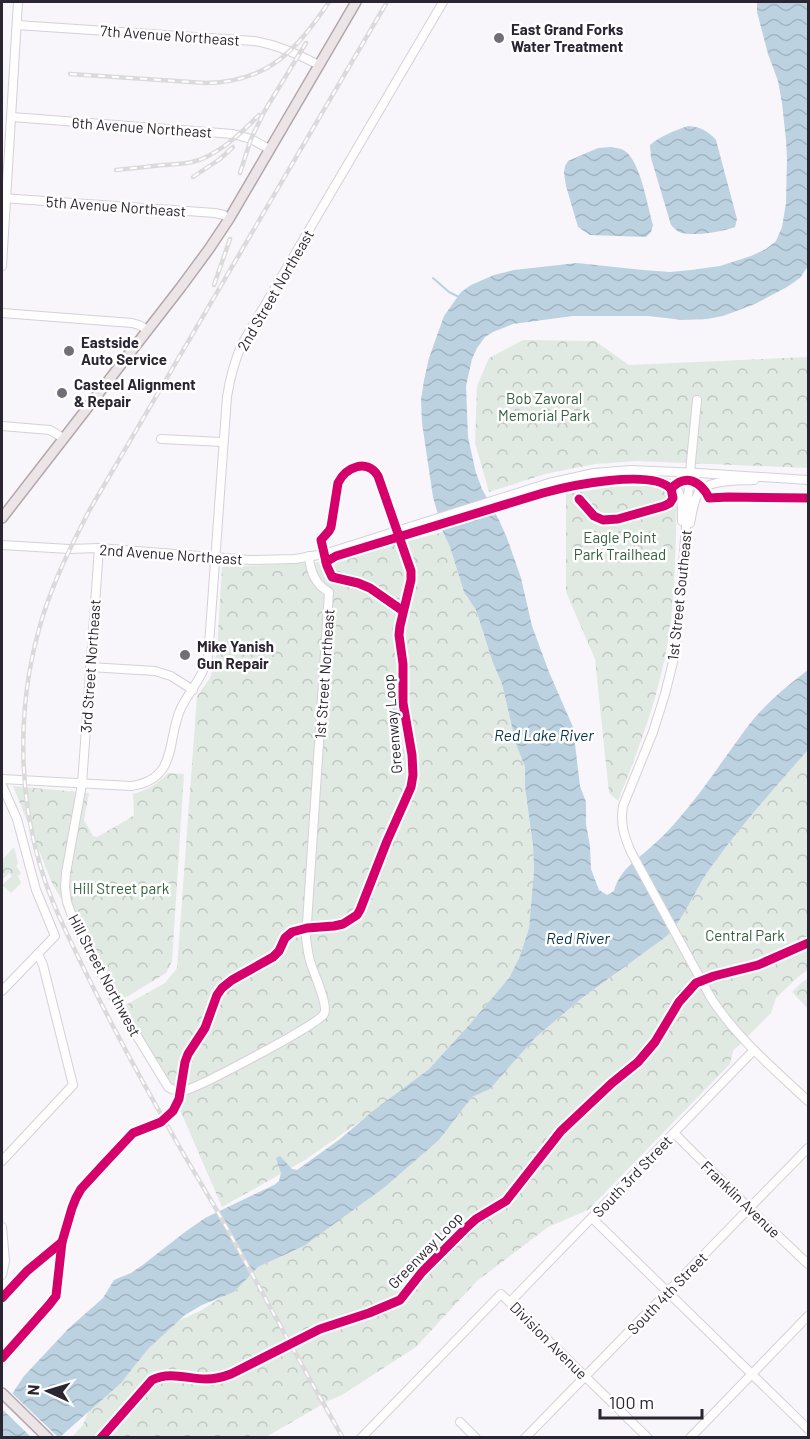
<svg xmlns="http://www.w3.org/2000/svg" width="810" height="1439" font-family="Barlow,sans-serif">
<style>
.green{fill:#e1e9e3}
.park{fill:url(#park-crowns)}
.water{fill:url(#water-waves)}
.pier{fill:#f8f6fa}
.lines{fill:none;stroke-linecap:round;stroke-linejoin:round}
.stream{stroke:#bcd2e0;stroke-width:2}
.minor-casing{stroke:#d5d0d9;stroke-width:10}
.major-casing{stroke:#b4a6ab;stroke-width:12}
.minor{stroke:#fefefe;stroke-width:8}
.major{stroke:#ece5e7;stroke-width:9}
.rail-casing{stroke:#dad9db;stroke-width:4.5}
.rail{stroke:#fff;stroke-width:2;stroke-dasharray:7;stroke-linecap:butt}
.cycleway-casing{stroke:#fff;stroke-width:13}
.cycleway{stroke:#d6006c;stroke-width:9}
.poi-dot{fill:#726e77;stroke:#fff;stroke-width:2}
.labels{text-anchor:middle;dominant-baseline:central;stroke-width:5;stroke-linejoin:round;paint-order:stroke}
.poi-label{font-size:15px;font-weight:bold;fill:#2a2531;stroke:#fff;text-anchor:start}
.street-label{font-size:15px;fill:#2a2531;stroke:#fff}
.park-label{font-size:15px;fill:#35603f;stroke:#fff}
.water-label{font-size:16px;font-style:italic;fill:#073448;stroke:#fff}
</style>
<defs>
<pattern id="park-crowns" width="20" height="18" patternUnits="userSpaceOnUse" patternTransform="scale(1.5)"><rect width="20" height="18" fill="#e1e9e3"/><path d="M2 6a3 3 0 1 1 6 0M12 15a3 3 0 1 1 6 0" fill="none" stroke="#c1c8c3"/></pattern>
<pattern id="water-waves" width="16" height="10" patternUnits="userSpaceOnUse" patternTransform="scale(1.5)"><rect width="16" height="10" fill="#bcd2e0"/><path d="M0 5q4-4 8 0t8 0" fill="none" stroke="#a2b4c1"/></pattern>
</defs>
<rect width="100%" height="100%" fill="#f8f6fa"/>
<!-- green -->
<polygon class="green" points="15,873 19,878 21,883 11,893 2,885"/>
<!-- park -->
<g class="park">
<polygon points="523,340 595,341 629,365 808,357 808,468 637,461 595,464 545,474 489,492 475,443 477,386 489,358"/>
<path d="M658 485 668 489 677 500C675 552 676 606 665 657 655 706 637 754 618 801L609 793 595 659 566 592V494L610 487Z"/>
<polygon points="443,532 450,547 464,592 476,610 493,663 502,684 516,744 525,767 525,787 533,847 534,870 529,928 520,956 509,978 470,1024 429,1069 365,1118 305,1160 222,1207 171,1089 124,1006 165,983 177,968 197,696 210,678 215,663 217,650 222,567 326,562"/>
<path d="M808 750V970L799 976 776 998 771 1013 733 1051 730 1064 588 1210 548 1227 477 1281 416 1347 342 1395 328 1401 266 1437 71 1438 83 1425 88 1412 127 1376 149 1348 178 1321 202 1310 220 1298 234 1292 258 1267 304 1246 385 1187 439 1140 472 1097 490 1089 535 1038 582 998 667 936C686 916 695 889 711 867 741 826 775 787 808 750Z"/>
<path d="M168 773 184 774 172 961 166 973 120 1001 52 883 13 786 89 793 84 820 93 836 97 837 125 821 134 815 133 794C147 790 158 784 168 773Z"/>
<polygon points="14,847 18,863 16,866 21,873 18,876 15,874 12,876 9,873 2,880 2,860"/>
<polygon points="808,979 808,1009 792,992 802,982"/>
</g>
<!-- water -->
<g class="water">
<path d="M757 2H808V266L800 278 787 287 755 304 723 316 707 319 683 320 648 316H573L513 324 493 332 485 337 477 348 472 359 466 386 468 437 476 473 482 489 499 520 507 538 521 578 532 626 549 672 573 727 580 786 586 802V824L590 846 591 869 599 890 607 895 614 891C620 869 637 860 652 846 660 839 668 831 675 823 701 794 722 761 745 730 762 707 785 687 808 670V750C775 787 741 826 711 867 695 889 686 916 667 936L582 998 535 1038 490 1089 472 1097 439 1140 385 1187 304 1246 258 1267 234 1292 202 1305 185 1315 149 1348 121 1383 60 1437 2 1438V1409L24 1376 69 1328 103 1298 114 1280 131 1273 144 1264 185 1232 205 1218 274 1185 279 1181 281 1173 276 1158 280 1156 292 1169 297 1170 340 1139 373 1111 429 1069 470 1024 509 978 520 956 529 928 534 870 533 846 525 787V767L516 744 502 684 493 663 476 610 464 592 450 547 443 532 433 497 422 423 421 400 424 380 429 358 444 316 461 292 471 285 494 275 514 270 577 263 643 270 670 272 691 270 720 266 751 256 766 249 776 241 782 227 786 203 787 158 786 140 782 103 778 81 768 54 757 12Z"/>
<path d="M688 126C701 127 708 131 716 140L737 219 735 227C723 232 690 237 679 232 677 231 672 226 671 225L651 158 650 145C662 135 674 131 688 126Z"/>
<path d="M611 147C616 148 621 148 625 151 641 163 647 205 653 225L651 232 646 237 590 235 578 227 566 186 564 173 565 166 568 161 598 148Z"/>
</g>
<!-- pier -->
<polygon class="pier" points="10,1391 58,1437 31,1437 2,1409 2,1404"/>
<g class="lines">
<!-- stream -->
<polyline class="stream" points="433,278 449,292 459,297"/>
<defs>
<g id="minor">
<path d="M17 25 254 41C278 45 297 54 319 65"/>
<polyline points="12,117 233,134 251,139 269,149"/>
<polyline points="2,198 215,213 224,215 229,219"/>
<polyline points="2,266 18,2"/>
<polyline points="2,313 132,323 139,325 148,330"/>
<path d="M697 400 690 472 680 605 675 654 665 694 653 732 623 806C620 823 624 836 631 852L711 998C737 1038 774 1069 808 1101"/>
<polyline points="2,426 50,430 63,438"/>
<polyline points="161,439 223,442"/>
<path d="M608 475C625 477 671 476 679 493 683 501 682 512 682 521"/>
<path d="M690 523C692 514 693 503 698 494 706 479 739 481 754 480"/>
<polyline points="2,545 69,549 99,548 250,560 295,559 324,554 549,483 594,473 631,470 699,473 808,480"/>
<path d="M99 548 82 784 66 873 65 887 67 902 73 919 112 995 168 1087C174 1091 179 1092 186 1090 203 1085 317 1025 324 1014 329 1005 313 972 310 961 308 953 307 946 306 938L329 592C316 585 310 571 309 556"/>
<polyline points="90,667 155,671 171,676 193,690"/>
<path d="M2 779 131 786C179 779 166 740 181 708 190 690 202 679 208 658L227 397C230 378 234 362 242 344L443 2"/>
<polyline points="2,785 17,819 36,890 55,936 2,991"/>
<polyline points="674,1133 750,1209 808,1264"/>
<polyline points="2,1161 73,1085 43,965 38,954"/>
<polyline points="592,1218 808,1429"/>
<polyline points="2,1227 5,1261 2,1275"/>
<polyline points="510,1302 754,1050"/>
<polyline points="460,1422 476,1438"/>
<polyline points="361,1438 501,1294 648,1438"/>
<polyline points="525,1438 808,1148"/>
<polyline points="690,1438 808,1316"/>
</g>
<g id="major">
<polyline points="2,518 181,287 209,249 229,219 356,2"/>
<polyline points="2,1393 48,1438"/>
</g>
</defs>
<!-- minor casing -->
<use href="#minor" class="minor-casing"/>
<!-- major casing -->
<use href="#major" class="major-casing"/>
<!-- minor -->
<use href="#minor" class="minor"/>
<!-- major -->
<use href="#major" class="major"/>
<defs>
<g id="rail">
<path d="M70 74 206 83C268 82 297 50 329 2"/>
<path d="M116 170C131 168 147 167 163 165 178 164 194 164 208 156 228 146 244 130 259 115"/>
<polyline points="240,173 251,139 264,112 306,43"/>
<polyline points="193,177 220,159 233,147"/>
<polyline points="214,285 230,239"/>
<path d="M343 1438C304 1370 267 1301 229 1232 212 1201 193 1171 175 1139 144 1085 114 1030 86 973 69 938 51 903 40 865 18 791 18 707 38 633 49 590 69 550 89 511L387 2"/>
</g>
</defs>
<!-- rail casing -->
<use href="#rail" class="rail-casing"/>
<!-- rail -->
<use href="#rail" class="rail"/>
<defs>
<g id="cycleway">
<path d="M671 489C685 473 701 481 709 498L728 497 808 498"/>
<polyline points="579,499 594,516 603,520 618,519 664,506 670,503 673,498 671,489"/>
<path d="M326 562 336 556 543 493C568 486 652 468 671 489"/>
<polyline points="2,1298 27,1271 62,1242"/>
<path d="M2 1358 49 1305 56 1296 62 1242 72 1208 76 1198 81 1189 103 1165 133 1133 161 1122 173 1111 179 1099 185 1062 188 1054 205 1028 217 995 222 988 232 980 273 957 279 951 285 938 292 932 307 928 334 926 343 924 357 915 360 910 387 841 404 803 411 787 413 775 412 755 403 703V664L399 635 400 626 411 580V571L378 476C367 458 346 467 338 483L331 527 329 531 321 540 327 566 332 577 358 583 370 588 403 611"/>
<path d="M101 1438 152 1380C170 1371 188 1379 206 1379 215 1379 223 1377 231 1374L320 1329 369 1313 400 1300 422 1272 466 1228 476 1219 506 1201 561 1131 612 1083 638 1062 655 1042 679 1002 696 983 714 976 758 965 808 943"/>
</g>
</defs>
<!-- cycleway casing -->
<use href="#cycleway" class="cycleway-casing"/>
<!-- cycleway -->
<use href="#cycleway" class="cycleway"/>
</g>
<!-- markers -->
<g class="poi-dot">
<circle cx="499" cy="38" r="6"/>
<circle cx="69" cy="351" r="6"/>
<circle cx="62" cy="393" r="6"/>
<circle cx="185" cy="655" r="6"/>
</g>
<g class="labels">
<!-- poi labels -->
<g class="poi-label">
<text x="511" y="29">East Grand Forks<tspan x="511" dy="17">Water Treatment</tspan></text>
<text x="81" y="342">Eastside<tspan x="81" dy="17">Auto Service</tspan></text>
<text x="74" y="384">Casteel Alignment<tspan x="74" dy="17">&amp; Repair</tspan></text>
<text x="197" y="646">Mike Yanish<tspan x="197" dy="17">Gun Repair</tspan></text>
</g>
<!-- street labels -->
<g class="street-label">
<text transform="translate(170 35) rotate(4)">7th Avenue Northeast</text>
<text transform="translate(142 127) rotate(4)">6th Avenue Northeast</text>
<text transform="translate(116 206) rotate(4)">5th Avenue Northeast</text>
<text transform="translate(275 290) rotate(-60)">2nd Street Northeast</text>
<text transform="translate(171 554) rotate(4)">2nd Avenue Northeast</text>
<text transform="translate(679 595) rotate(-84)">1st Street Southeast</text>
<text transform="translate(90 666) rotate(-86)">3rd Street Northeast</text>
<text transform="translate(324 674) rotate(-86)">1st Street Northeast</text>
<text transform="translate(392 724) rotate(-95)">Greenway Loop</text>
<text transform="translate(105 975) rotate(62)">Hill Street Northwest</text>
<text transform="translate(632 1176) rotate(-46)">South 3rd Street</text>
<text transform="translate(741 1199) rotate(44)">Franklin Avenue</text>
<text transform="translate(425 1250) rotate(-46)">Greenway Loop</text>
<text transform="translate(667 1293) rotate(-46)">South 4th Street</text>
<text transform="translate(549 1340) rotate(45)">Division Avenue</text>
</g>
<!-- park labels -->
<g class="park-label">
<text x="544" y="398">Bob Zavoral<tspan x="544" dy="17">Memorial Park</tspan></text>
<text x="620" y="537">Eagle Point<tspan x="620" dy="17">Park Trailhead</tspan></text>
<text x="121" y="888">Hill Street park</text>
<text x="745" y="935">Central Park</text>
</g>
<!-- water labels -->
<g class="water-label">
<text x="544" y="734">Red Lake River</text>
<text x="578" y="937">Red River</text>
</g>
</g>
<!-- border -->
<rect width="810" height="1439" fill="none" stroke="#2a2531" stroke-width="6"/>
<!-- north arrow -->
<g transform="translate(48 1391) rotate(274)" stroke="#ffffff" stroke-width="4.5" paint-order="stroke">
<path d="M0-4.5L10 22L0 15L-10 22Z" fill="#2a2531"/>
<text y="-9" font-size="16" font-weight="bold" text-anchor="middle" fill="#2a2531">N</text>
</g>
<!-- scale -->
<path d="M600 1409v9h102v-9" fill="none" stroke="#2a2531" stroke-width="3"/>
<text x="609" y="1409" font-size="18" fill="#2a2531" stroke="#ffffff" stroke-width="4.5" paint-order="stroke">100 m</text>
</svg>
